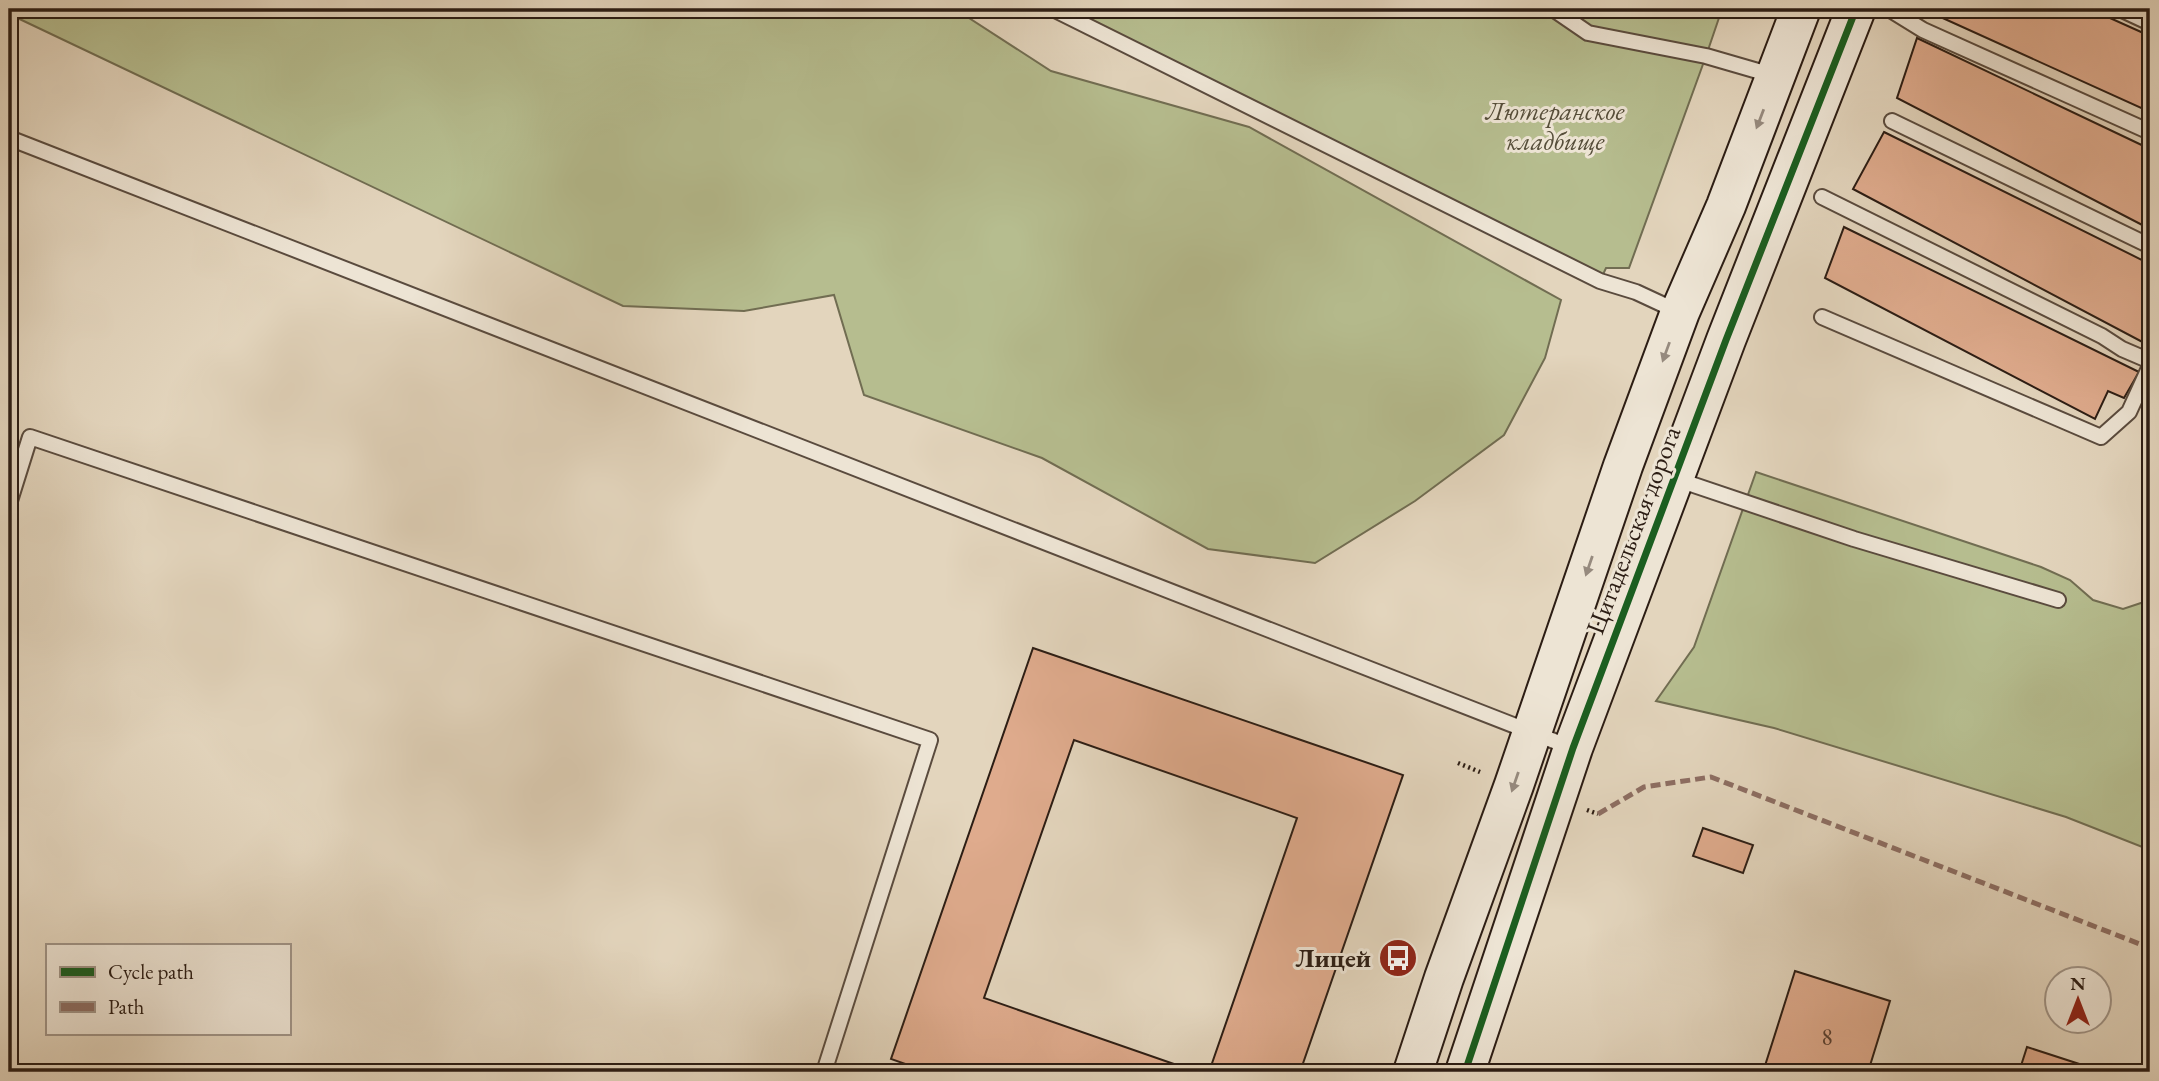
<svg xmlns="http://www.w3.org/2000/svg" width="2159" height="1081" font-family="'EB Garamond',serif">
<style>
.green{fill:#b6bd8f;stroke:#716d52;stroke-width:2}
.building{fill:#dfab8d;stroke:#2c1d14;stroke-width:2}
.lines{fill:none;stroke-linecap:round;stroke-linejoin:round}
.lane-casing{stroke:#5a4b3e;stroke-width:18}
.secondary-casing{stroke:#2c1d14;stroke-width:42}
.path{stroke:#2c1d14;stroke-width:4.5;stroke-dasharray:2 3.5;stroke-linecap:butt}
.lane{stroke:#ede4d4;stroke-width:14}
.secondary{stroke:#ede4d4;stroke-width:38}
.quiet{stroke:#8d6e63;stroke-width:5;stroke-dasharray:10 5;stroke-linecap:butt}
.cycleway-casing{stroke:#ede4d4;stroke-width:11}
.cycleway{stroke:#1b5e20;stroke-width:7}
.oneway{fill:#968a7e}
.labels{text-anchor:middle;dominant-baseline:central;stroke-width:6;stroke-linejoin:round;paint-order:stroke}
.number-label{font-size:23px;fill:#594032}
.park-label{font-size:26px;font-style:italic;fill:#554d39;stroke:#ede4d4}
.street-label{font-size:26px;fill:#2c1d14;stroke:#ede4d4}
.poi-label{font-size:26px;font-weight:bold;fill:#2c1d14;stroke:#ede4d4;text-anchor:end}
</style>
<rect width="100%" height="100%" fill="#e3d5bd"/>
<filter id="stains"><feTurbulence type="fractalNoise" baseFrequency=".00286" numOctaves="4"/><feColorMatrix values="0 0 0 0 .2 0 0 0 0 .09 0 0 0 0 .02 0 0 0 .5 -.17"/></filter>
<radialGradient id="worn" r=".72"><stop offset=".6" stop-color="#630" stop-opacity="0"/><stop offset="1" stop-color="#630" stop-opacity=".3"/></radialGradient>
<!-- green -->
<g class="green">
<polygon points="9,9 955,9 1051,71 1249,127 1561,300 1545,358 1504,435 1415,501 1315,563 1208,549 1042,458 864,395 834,295 744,311 623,306 9,14"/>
<polygon points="1069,9 1722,9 1706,56 1629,268 1606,268 1600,281"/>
<polygon points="1756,472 2041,567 2070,580 2093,600 2123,609 2150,600 2150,850 2066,817 1774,728 1656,701 1694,647"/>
</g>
<!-- building -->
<g class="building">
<polygon points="1925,9 2090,9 2150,36 2150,112 1925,10"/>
<polygon points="1917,38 2150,149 2150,229 1897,98"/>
<polygon points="1884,132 2150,264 2150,346 1853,189"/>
<polygon points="1844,227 2139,372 2124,398 2108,391 2095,419 1825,278"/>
<polygon points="1033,648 1403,775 1300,1072 1209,1072 1297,818 1074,740 984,998 1197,1072 928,1072 891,1059"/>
<polygon points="1703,828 1753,845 1743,873 1693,856"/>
<polygon points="1795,971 1890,1001 1868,1072 1763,1072"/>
<polygon points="2027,1047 2104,1072 2019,1072"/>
</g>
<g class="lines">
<defs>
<g id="lane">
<polyline points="1053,9 1600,281 1636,292 1679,312"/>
<polyline points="1553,9 1588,33 1706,56 1775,76"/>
<polyline points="1889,9 1923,30 2150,132"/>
<polyline points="2120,9 2150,23"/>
<polyline points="1892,121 2150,246"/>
<polyline points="9,138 1572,748"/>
<polyline points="1822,197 2102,336 2122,349 2150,361"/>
<polyline points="1822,317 2101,437 2129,412 2150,366"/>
<polyline points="1676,479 1854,539 2058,600"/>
<polyline points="9,504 30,437 930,740 824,1072"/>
</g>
<g id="secondary">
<polyline points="1413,1072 1444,978 1514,785 1623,466 1680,312 1726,206 1801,9"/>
<polyline points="1465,1072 1573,748 1726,340 1856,9"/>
</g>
</defs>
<!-- lane casing -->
<use href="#lane" class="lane-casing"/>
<!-- secondary casing -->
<use href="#secondary" class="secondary-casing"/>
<!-- path -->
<g class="path">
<polyline points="1458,763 1480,772"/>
<polyline points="1587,810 1598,814"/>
</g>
<!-- lane -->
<use href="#lane" class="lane"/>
<!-- secondary -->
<use href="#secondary" class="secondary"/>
<!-- quiet -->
<polyline class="quiet" points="1598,814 1644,787 1711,777 2150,948"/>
<defs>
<polyline id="cycleway" points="1465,1072 1573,748 1726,340 1856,9"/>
</defs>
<!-- cycleway casing -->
<use href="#cycleway" class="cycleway-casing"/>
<!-- cycleway -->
<use href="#cycleway" class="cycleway"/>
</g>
<!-- one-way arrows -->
<defs><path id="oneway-solid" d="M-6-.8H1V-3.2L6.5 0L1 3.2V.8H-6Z" transform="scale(1.75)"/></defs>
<g class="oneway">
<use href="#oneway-solid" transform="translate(1760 119) rotate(111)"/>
<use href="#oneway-solid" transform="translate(1666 352) rotate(110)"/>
<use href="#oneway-solid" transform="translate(1589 566) rotate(109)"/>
<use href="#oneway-solid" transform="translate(1515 782) rotate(109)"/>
</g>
<!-- icons -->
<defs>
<symbol id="bus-disc" viewBox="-11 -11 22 22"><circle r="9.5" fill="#8f2418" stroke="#ede4d4"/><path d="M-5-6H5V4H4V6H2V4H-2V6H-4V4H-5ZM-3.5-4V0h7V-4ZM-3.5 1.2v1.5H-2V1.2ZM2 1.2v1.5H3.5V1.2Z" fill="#fff"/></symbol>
</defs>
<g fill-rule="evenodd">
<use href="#bus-disc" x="1376" y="936" width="44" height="44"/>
</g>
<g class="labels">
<!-- number labels -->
<g class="number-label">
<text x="1827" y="1037">8</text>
</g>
<!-- park labels -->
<g class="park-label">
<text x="1555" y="111">Лютеранское<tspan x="1555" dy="30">кладбище</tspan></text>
</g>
<!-- street labels -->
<g class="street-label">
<text transform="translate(1633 530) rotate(-69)">Цитадельская дорога</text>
</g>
<!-- poi labels -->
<g class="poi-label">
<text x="1371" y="958">Лицей</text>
</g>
</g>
<!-- margin -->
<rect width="2159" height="1081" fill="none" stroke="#e3d5bd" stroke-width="35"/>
<rect x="10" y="10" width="2138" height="1060" fill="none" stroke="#2c1d14" stroke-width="3.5"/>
<rect x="18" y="18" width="2124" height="1046" fill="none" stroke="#2c1d14" stroke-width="2"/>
<!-- legend -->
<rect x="46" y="944" width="245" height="91" fill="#ede4d4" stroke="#a09487" stroke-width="2"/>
<rect x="60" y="967" width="35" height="10" fill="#1b5e20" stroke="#a09487" stroke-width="2"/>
<text x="108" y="979" font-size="21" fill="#2c1d14">Cycle path</text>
<rect x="60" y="1002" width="35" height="10" fill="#8d6e63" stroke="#a09487" stroke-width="2"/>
<text x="108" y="1014" font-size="21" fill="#2c1d14">Path</text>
<!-- north arrow -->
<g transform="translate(2078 1000)"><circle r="33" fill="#ede4d4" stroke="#a09487" stroke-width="2"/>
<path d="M0-5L12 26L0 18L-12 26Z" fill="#8f2418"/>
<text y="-10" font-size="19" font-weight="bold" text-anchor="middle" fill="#2c1d14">N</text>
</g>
<rect width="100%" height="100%" filter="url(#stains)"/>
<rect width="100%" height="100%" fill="url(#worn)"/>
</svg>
